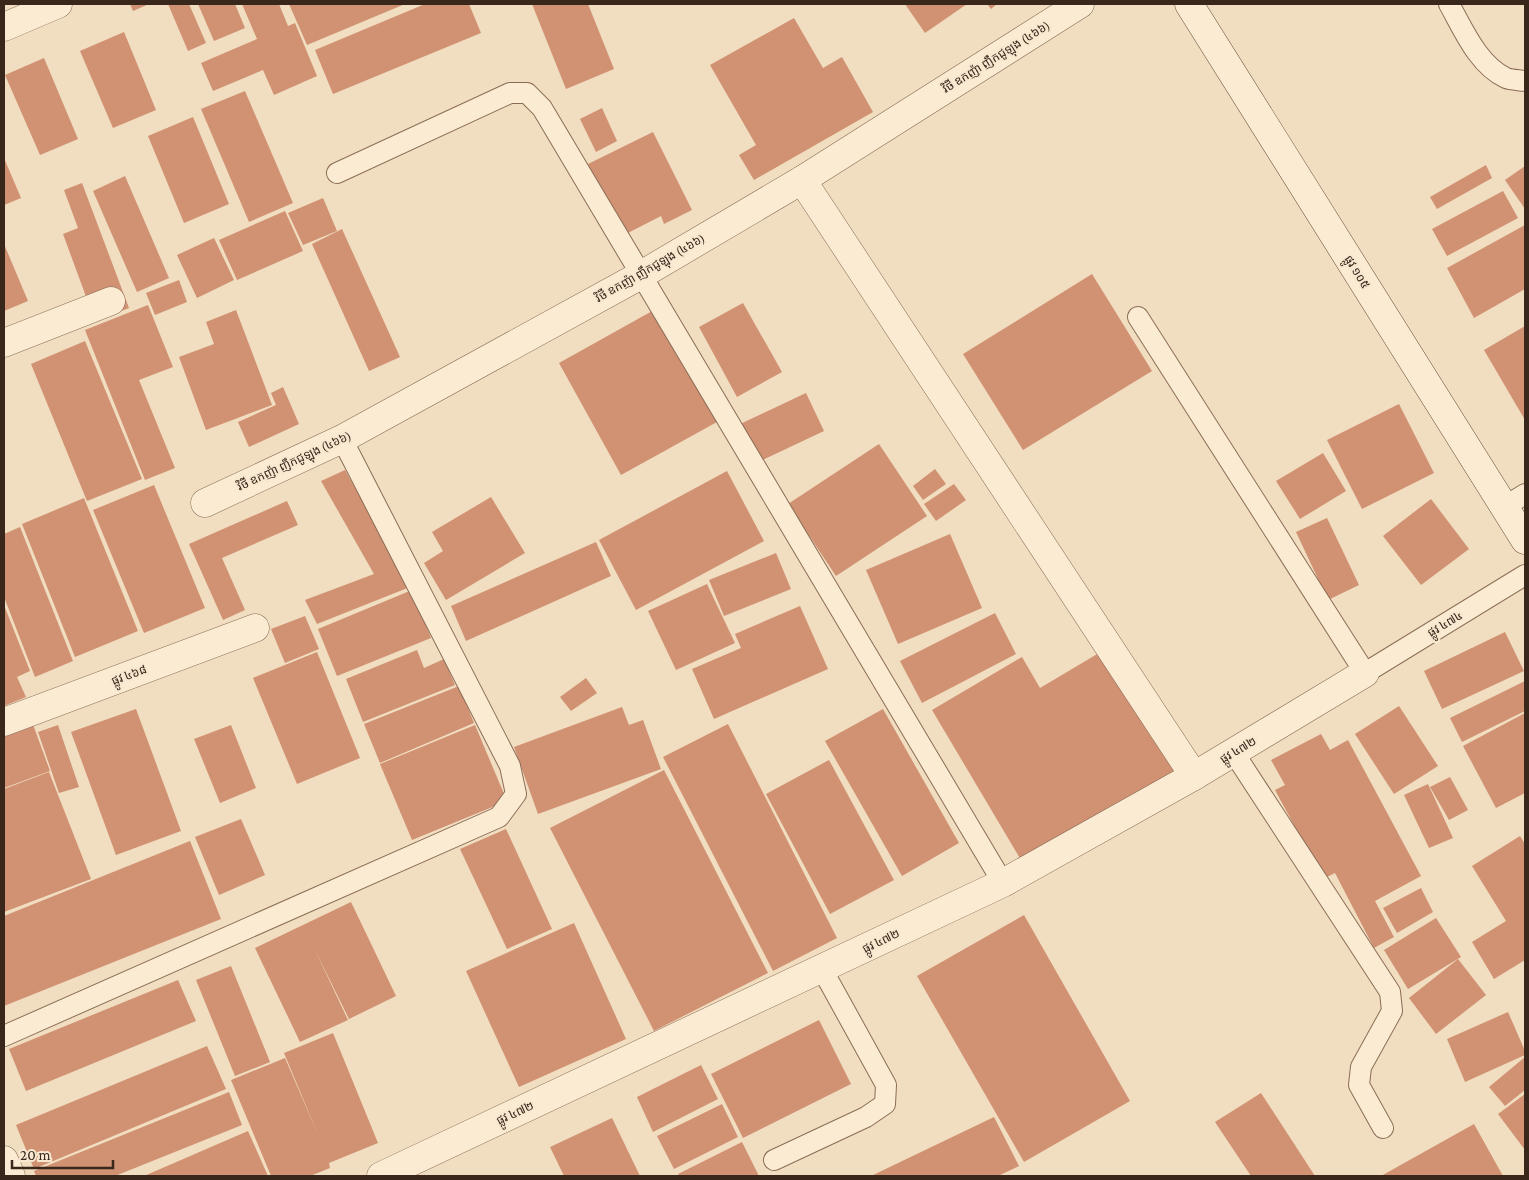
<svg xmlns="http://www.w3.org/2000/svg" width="1529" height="1180" font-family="'Crimson Pro','Noto Sans Khmer',serif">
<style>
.building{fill:#d19173}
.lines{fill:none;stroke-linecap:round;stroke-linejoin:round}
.lane-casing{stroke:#8b6d56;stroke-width:22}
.street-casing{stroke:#8b6d56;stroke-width:29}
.secondary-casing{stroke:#6c4e3a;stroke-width:29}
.lane{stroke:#fbebd3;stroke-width:20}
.street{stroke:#fbebd3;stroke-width:28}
.secondary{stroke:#fbebd3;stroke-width:28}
.labels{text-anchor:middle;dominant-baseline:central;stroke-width:4.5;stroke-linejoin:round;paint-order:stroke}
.street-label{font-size:12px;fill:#39271c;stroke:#f7e8cf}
</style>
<rect width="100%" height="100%" fill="#f1ddbf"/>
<!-- building -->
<g class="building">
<polygon points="130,4 149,4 133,11"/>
<polygon points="168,4 189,4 206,43 188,51"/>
<polygon points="198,4 235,4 245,28 214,41"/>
<polygon points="242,4 279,4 288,26 295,23 317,76 274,95 263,70 213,91 201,63 257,39"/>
<polygon points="289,4 405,4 307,45"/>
<polygon points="425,4 469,4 481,33 333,94 315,50"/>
<polygon points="532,4 588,4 614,69 566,89"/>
<polygon points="905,4 967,4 925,33"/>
<polygon points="987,4 997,4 991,9"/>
<polygon points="794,18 823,68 842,57 873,112 754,180 739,155 756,145 710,65"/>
<polygon points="124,32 156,110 113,128 80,51"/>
<polygon points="44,58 78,139 40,155 5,75"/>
<polygon points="245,91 293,203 249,222 201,109"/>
<polygon points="602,108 617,141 596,152 580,119"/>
<polygon points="193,117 229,204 184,223 148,136"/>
<polygon points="653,132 692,210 664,224 661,216 624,235 588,164"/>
<polygon points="4,158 21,198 4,205"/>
<polygon points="1486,165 1492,178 1437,209 1430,197"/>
<polygon points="1525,166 1525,209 1505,180"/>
<polygon points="125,176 169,278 137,292 93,191"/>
<polygon points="82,183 129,308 95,321 63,234 78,228 64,190"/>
<polygon points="1503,191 1518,218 1447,256 1432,229"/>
<polygon points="323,198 337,231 303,245 288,213"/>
<polygon points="285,211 303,251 237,280 219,240"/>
<polygon points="1525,225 1525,289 1474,318 1447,268"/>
<polygon points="342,229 400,357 369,371 312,244"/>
<polygon points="214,238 234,280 197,298 177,255"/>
<polygon points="4,244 28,301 4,311"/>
<polygon points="1092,274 1152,371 1023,450 963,354"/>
<polygon points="179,280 187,302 155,315 146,293"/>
<polygon points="743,303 782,372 737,397 699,327"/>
<polygon points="148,305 173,367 139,380 175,468 145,480 85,330"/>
<polygon points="236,310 272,405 206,430 179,357 214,344 206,322"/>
<polygon points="654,310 717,422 621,475 559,363"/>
<polygon points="1525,326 1525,420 1484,350"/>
<polygon points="85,341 142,479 87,501 31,364"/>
<polygon points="283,387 299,424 249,447 238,422 276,405 271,393"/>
<polygon points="806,393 824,431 756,463 738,425"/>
<polygon points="1399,404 1434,473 1362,509 1327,440"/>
<polygon points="879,444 927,516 836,576 788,504"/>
<polygon points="1323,453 1346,491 1300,519 1276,481"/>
<polygon points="935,469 946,484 923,500 913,486"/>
<polygon points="345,470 410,587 317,624 305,600 374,574 321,481"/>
<polygon points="727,471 764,541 636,610 599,540"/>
<polygon points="954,484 966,500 936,521 924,504"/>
<polygon points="154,485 205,608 144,633 93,510"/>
<polygon points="491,497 525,553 446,600 424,563 443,551 432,532"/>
<polygon points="84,498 138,631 75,657 22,524"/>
<polygon points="1431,499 1469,549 1421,585 1383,536"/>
<polygon points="287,501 298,525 222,558 245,610 223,620 189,544"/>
<polygon points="1327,518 1359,585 1328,600 1296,532"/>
<polygon points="20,527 73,661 35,677 4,597 4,534"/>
<polygon points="950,534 982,608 898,644 866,570"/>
<polygon points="596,542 611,576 466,641 451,606"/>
<polygon points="776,553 791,589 724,616 709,580"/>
<polygon points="707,584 735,643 676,670 648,611"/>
<polygon points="412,590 431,638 337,676 318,629"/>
<polygon points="4,605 30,671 17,677 26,697 4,706"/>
<polygon points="800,606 828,669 714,719 692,669 741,648 735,634"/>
<polygon points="995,613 1016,654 922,703 900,661"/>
<polygon points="305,616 319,649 285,663 271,629"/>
<polygon points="1505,632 1524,671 1442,709 1424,671"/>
<polygon points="417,650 424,668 444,659 455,685 363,722 346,679"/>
<polygon points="1104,650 1178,775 1024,865 932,710 1022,657 1040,688"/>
<polygon points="317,652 360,758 297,784 253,678"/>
<polygon points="586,678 597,693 571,711 560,697"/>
<polygon points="1525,681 1525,711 1462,742 1450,718"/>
<polygon points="459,686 474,723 380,763 364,724"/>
<polygon points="1399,706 1438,766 1394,794 1355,734"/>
<polygon points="622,707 629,725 643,720 661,769 538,814 514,747"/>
<polygon points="136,709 181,831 116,855 71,732"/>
<polygon points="883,709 959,843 902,876 825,741"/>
<polygon points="1525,713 1525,793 1496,808 1463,746"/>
<polygon points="31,719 50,771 4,788 4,730"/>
<polygon points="728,724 837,938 773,971 663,757"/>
<polygon points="58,725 79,787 59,793 38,732"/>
<polygon points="231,725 256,788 220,803 194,739"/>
<polygon points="475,725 507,801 412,840 380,764"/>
<polygon points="1321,734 1330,750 1348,740 1421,876 1375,901 1394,937 1374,948 1335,873 1323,879 1275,790 1285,785 1271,760"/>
<polygon points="829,760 894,880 830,914 766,794"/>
<polygon points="664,770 768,973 654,1031 550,828"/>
<polygon points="49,772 91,879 4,912 4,789"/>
<polygon points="1450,777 1468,810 1449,820 1430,787"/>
<polygon points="1428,784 1453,838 1429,848 1404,795"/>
<polygon points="241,819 265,875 219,895 195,837"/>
<polygon points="506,829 552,929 507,949 460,849"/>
<polygon points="1520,836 1525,844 1525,960 1494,979 1472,942 1506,921 1472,866"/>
<polygon points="190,841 221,919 4,1006 4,916"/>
<polygon points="1421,888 1433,912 1397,933 1383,908"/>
<polygon points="351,902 396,996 349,1019 314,948 348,1020 300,1042 255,948"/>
<polygon points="1024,915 1130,1101 1024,1162 917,976"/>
<polygon points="1436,918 1461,957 1408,989 1384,950"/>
<polygon points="574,923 626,1039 519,1087 466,971"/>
<polygon points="1458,959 1486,995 1436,1034 1409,998"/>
<polygon points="231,966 270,1062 235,1076 196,980"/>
<polygon points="178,980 196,1021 26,1091 9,1049"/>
<polygon points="1508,1012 1525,1051 1525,1055 1465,1082 1447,1039"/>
<polygon points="819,1020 851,1084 743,1138 711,1074"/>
<polygon points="333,1033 378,1143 329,1163 330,1168 310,1176 271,1176 231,1080 285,1058 319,1137 284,1053"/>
<polygon points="207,1046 226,1089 34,1169 16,1125"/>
<polygon points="1525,1057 1525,1090 1505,1106 1489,1087"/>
<polygon points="701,1065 718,1099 653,1132 637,1097"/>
<polygon points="229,1092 242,1125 115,1176 36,1176 34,1171"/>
<polygon points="1261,1093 1315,1176 1251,1176 1215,1122"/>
<polygon points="1525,1094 1525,1150 1498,1114"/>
<polygon points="722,1104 738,1137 674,1169 657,1136"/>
<polygon points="994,1117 1019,1166 998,1176 871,1176"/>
<polygon points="612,1118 640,1176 564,1176 550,1147"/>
<polygon points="1474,1124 1503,1176 1381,1176"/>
<polygon points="248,1131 268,1176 144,1176"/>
<polygon points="742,1142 759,1176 679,1176 678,1174"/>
</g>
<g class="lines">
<defs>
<g id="lane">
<path d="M1449 4C1463 29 1478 65 1506 78 1511 80 1519 80 1525 81"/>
<polyline points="337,173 510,93 527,93 542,108 1003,883"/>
<polyline points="1138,317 1365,673 1525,575"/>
<polyline points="1504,507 1525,494"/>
<polyline points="1234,753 1390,992 1392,1011 1361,1067 1359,1085 1383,1128"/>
<polyline points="4,1036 499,817 516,794 510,766 342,439"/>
<polyline points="774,1160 866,1117 885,1104 886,1085 822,969"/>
</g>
<g id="street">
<polyline points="4,27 58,4"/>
<polyline points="802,180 1194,776"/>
<polyline points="4,343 111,301"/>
<polyline points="205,503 342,439 641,275 802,180 1080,4"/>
<polyline points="4,722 255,628"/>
<polyline points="4,1160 11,1176"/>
<polyline points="381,1176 1003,883 1194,776 1365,673"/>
</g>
<polyline id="secondary" points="1189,4 1525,540"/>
</defs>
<!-- lane casing -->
<use href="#lane" class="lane-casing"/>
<!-- street casing -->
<use href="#street" class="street-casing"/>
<!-- secondary casing -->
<use href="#secondary" class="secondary-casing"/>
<!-- lane -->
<use href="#lane" class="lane"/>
<!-- street -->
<use href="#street" class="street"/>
<!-- secondary -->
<use href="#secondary" class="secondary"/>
</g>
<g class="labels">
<!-- street labels -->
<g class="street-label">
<text transform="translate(996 57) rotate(-32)">វិថី ឧកញ៉ា ញឹកជូឡុង (៤៦៦)</text>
<text transform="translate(650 268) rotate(-30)">វិថី ឧកញ៉ា ញឹកជូឡុង (៤៦៦)</text>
<text transform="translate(1357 272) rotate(58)">ផ្លូវ ១០៥</text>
<text transform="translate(294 461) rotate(-25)">វិថី ឧកញ៉ា ញឹកជូឡុង (៤៦៦)</text>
<text transform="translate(1445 624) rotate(-31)">ផ្លូវ ៤៧៤</text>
<text transform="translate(129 675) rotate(-21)">ផ្លូវ ៤៦៨</text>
<text transform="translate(1238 750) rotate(-31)">ផ្លូវ ៤៧២</text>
<text transform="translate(881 941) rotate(-26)">ផ្លូវ ៤៧២</text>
<text transform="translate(515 1113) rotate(-25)">ផ្លូវ ៤៧២</text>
</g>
</g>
<!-- border -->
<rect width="1529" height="1180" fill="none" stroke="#39271c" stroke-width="10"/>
<!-- scale -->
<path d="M12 1160v8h101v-8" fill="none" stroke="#39271c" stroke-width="2.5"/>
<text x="20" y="1160" font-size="15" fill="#39271c" stroke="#f7e8cf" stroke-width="4" paint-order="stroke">20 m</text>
</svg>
